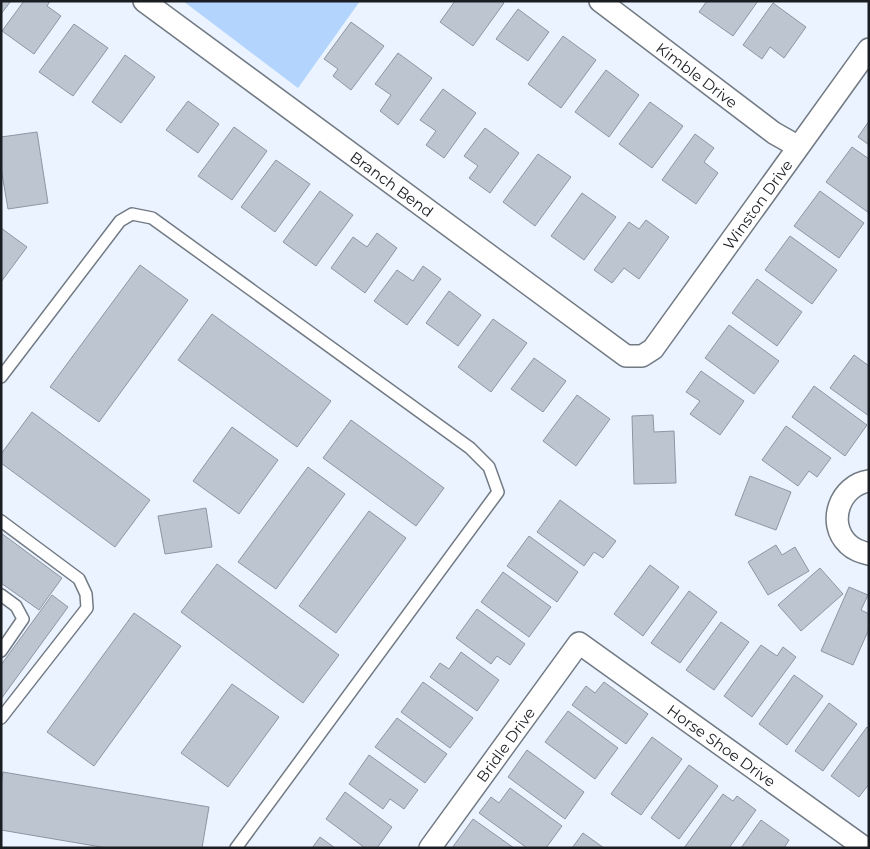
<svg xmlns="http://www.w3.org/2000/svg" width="870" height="849" font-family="Montserrat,sans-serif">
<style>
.green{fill:#b3d4fd}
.building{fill:#bcc5d0;stroke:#8e96a1}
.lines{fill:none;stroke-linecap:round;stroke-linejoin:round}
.lane-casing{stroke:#727a84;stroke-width:14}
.street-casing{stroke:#727a84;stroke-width:24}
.lane{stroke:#fff;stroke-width:11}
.street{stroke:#fff;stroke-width:21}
.labels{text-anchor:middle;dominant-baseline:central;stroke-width:4.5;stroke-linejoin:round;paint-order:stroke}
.street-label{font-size:15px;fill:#1a1d22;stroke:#fff}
</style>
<rect width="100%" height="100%" fill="#eaf3ff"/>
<!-- green -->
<polygon class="green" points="183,1 360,1 298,88"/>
<!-- building -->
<g class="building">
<polygon points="1,1 11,1 1,14"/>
<polygon points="24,1 50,1 47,6 61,16 34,54 2,31"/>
<polygon points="455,1 502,1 504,3 473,46 440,22"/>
<polygon points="707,1 758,1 733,36 699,12"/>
<polygon points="773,3 806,27 784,58 770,47 762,59 743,45"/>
<polygon points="518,9 549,32 528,61 496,39"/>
<polygon points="351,22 384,46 351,90 333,76 338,69 324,59"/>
<polygon points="74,24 108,48 73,96 39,72"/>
<polygon points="563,36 596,60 561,108 528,84"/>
<polygon points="398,53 432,78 398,125 380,111 391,95 375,84"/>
<polygon points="125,55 155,77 121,123 92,102"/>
<polygon points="606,70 639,95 609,137 575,112"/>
<polygon points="443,89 476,113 444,158 426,145 436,131 420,120"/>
<polygon points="188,101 219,124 198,153 166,130"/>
<polygon points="650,102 683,126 652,168 619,144"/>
<polygon points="869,121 869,145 858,137"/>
<polygon points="234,127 267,151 232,200 198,176"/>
<polygon points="485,128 519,153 490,193 469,178 478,166 464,156"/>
<polygon points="37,132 48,203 8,209 1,168 1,137"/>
<polygon points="695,134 714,148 704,162 718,173 696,204 662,180"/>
<polygon points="852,147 869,159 869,213 826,182"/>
<polygon points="538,154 571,177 535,226 503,202"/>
<polygon points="276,160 310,184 275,232 241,207"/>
<polygon points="320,191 353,215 316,266 283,242"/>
<polygon points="820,191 864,223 839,258 794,226"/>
<polygon points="582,193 616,217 584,260 551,236"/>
<polygon points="646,220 669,237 639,279 624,268 612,283 594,270 629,222 639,229"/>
<polygon points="1,228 27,247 1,282"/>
<polygon points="377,233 397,248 365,293 331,268 353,237 367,247"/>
<polygon points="790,236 837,270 812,304 765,270"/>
<polygon points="140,265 188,300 99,422 50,387"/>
<polygon points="423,266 441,279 407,325 374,301 397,270 413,281"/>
<polygon points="757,279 802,312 777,346 732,313"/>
<polygon points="449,291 481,315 458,346 426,323"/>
<polygon points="212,314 331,401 297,447 178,360"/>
<polygon points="493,319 527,343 491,392 458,367"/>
<polygon points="729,325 779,361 754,394 705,358"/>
<polygon points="854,355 869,366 869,416 830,388"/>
<polygon points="534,358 566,381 543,412 511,389"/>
<polygon points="701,371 744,401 720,435 690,414 700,401 686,392"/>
<polygon points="814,386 867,425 845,456 792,417"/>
<polygon points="577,395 610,419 576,466 543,441"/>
<polygon points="32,412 150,500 115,547 1,463 1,454"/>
<polygon points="653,415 654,432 674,431 676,483 634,484 632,416"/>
<polygon points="351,420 444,488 416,526 323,458"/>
<polygon points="786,426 831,458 817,477 809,471 798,486 762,460"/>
<polygon points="232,427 278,460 239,514 193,481"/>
<polygon points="308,467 345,494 276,589 238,562"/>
<polygon points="750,476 791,492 776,530 735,515"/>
<polygon points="560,500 616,541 603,558 594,552 584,566 537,532"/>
<polygon points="206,508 212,547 165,554 158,516"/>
<polygon points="369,511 406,538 336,633 299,606"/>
<polygon points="1,533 62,578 39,610 1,583"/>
<polygon points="529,536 578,572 557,602 507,566"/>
<polygon points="776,545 782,555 795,547 809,571 768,595 748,562"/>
<polygon points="217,564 339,655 303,703 181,612"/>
<polygon points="650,565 679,587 643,636 614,614"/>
<polygon points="820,568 843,594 801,631 778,605"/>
<polygon points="503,572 551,607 529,637 481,602"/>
<polygon points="849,587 868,595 861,610 869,614 869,629 853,665 821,651"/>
<polygon points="689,591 717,612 680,663 651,643"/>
<polygon points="52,595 68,607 1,699 1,665"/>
<polygon points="477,609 525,644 510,665 497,656 491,664 456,638"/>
<polygon points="134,613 181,646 94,766 47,732"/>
<polygon points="721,622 749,642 714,690 686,670"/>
<polygon points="761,645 777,656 783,647 796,657 752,717 724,696"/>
<polygon points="461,652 499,680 477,711 430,677 440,663 449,669"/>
<polygon points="794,675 823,696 787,745 759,724"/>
<polygon points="423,682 473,718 450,748 401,712"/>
<polygon points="604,682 648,714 626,744 572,705 586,686 595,693"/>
<polygon points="232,684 279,717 228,787 181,753"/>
<polygon points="829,703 857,724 823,771 795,751"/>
<polygon points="568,711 618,748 595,779 545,742"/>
<polygon points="397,718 447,754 425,783 375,747"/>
<polygon points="867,727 869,729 869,784 859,797 831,776"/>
<polygon points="652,737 682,759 641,815 611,794"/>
<polygon points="527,750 584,792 565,819 508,777"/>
<polygon points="369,755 418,790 404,809 390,799 383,809 349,784"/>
<polygon points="689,765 718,786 679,839 651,818"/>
<polygon points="3,772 209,807 202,848 107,848 1,830 1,783"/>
<polygon points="510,788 562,826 546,848 527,848 479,813 491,797 499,803"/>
<polygon points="345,792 392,827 377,848 365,848 326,819"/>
<polygon points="723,794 733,801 737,796 756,810 729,848 684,848"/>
<polygon points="473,819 514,848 452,848"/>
<polygon points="761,820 789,840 784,848 741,848"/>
<polygon points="583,833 604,848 572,848"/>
<polygon points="320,837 335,848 312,848"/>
</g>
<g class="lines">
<defs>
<g id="lane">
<polyline points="1,377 120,221 132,214 152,218 470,448 489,467 498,492 236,848"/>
<polyline points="1,521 79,579 86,594 87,608 1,718"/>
<polyline points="1,595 16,606 23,619 1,651"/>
</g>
<g id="street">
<path id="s1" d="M144 1 626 356H642L653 349 869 49"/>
<path id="s2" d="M600 1 774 133 797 146"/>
<path d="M869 481C840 485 826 523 848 544 854 550 861 552 869 554"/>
<path id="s3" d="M430 848 579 643 865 848"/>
</g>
</defs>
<!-- lane casing -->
<use href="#lane" class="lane-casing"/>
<!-- street casing -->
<use href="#street" class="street-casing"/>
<!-- lane -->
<use href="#lane" class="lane"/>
<!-- street -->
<use href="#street" class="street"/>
</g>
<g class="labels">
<!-- street labels -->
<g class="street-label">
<text stroke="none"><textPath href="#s2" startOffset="122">Kimble Drive</textPath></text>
<text stroke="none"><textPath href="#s1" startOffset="308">Branch Bend</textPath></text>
<text stroke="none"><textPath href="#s1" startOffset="806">Winston Drive</textPath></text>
<text stroke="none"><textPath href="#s3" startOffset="128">Bridle Drive</textPath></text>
<text stroke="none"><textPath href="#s3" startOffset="429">Horse Shoe Drive</textPath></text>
</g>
</g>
<!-- border -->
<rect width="870" height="849" fill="none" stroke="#1a1d22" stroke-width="5"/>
</svg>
